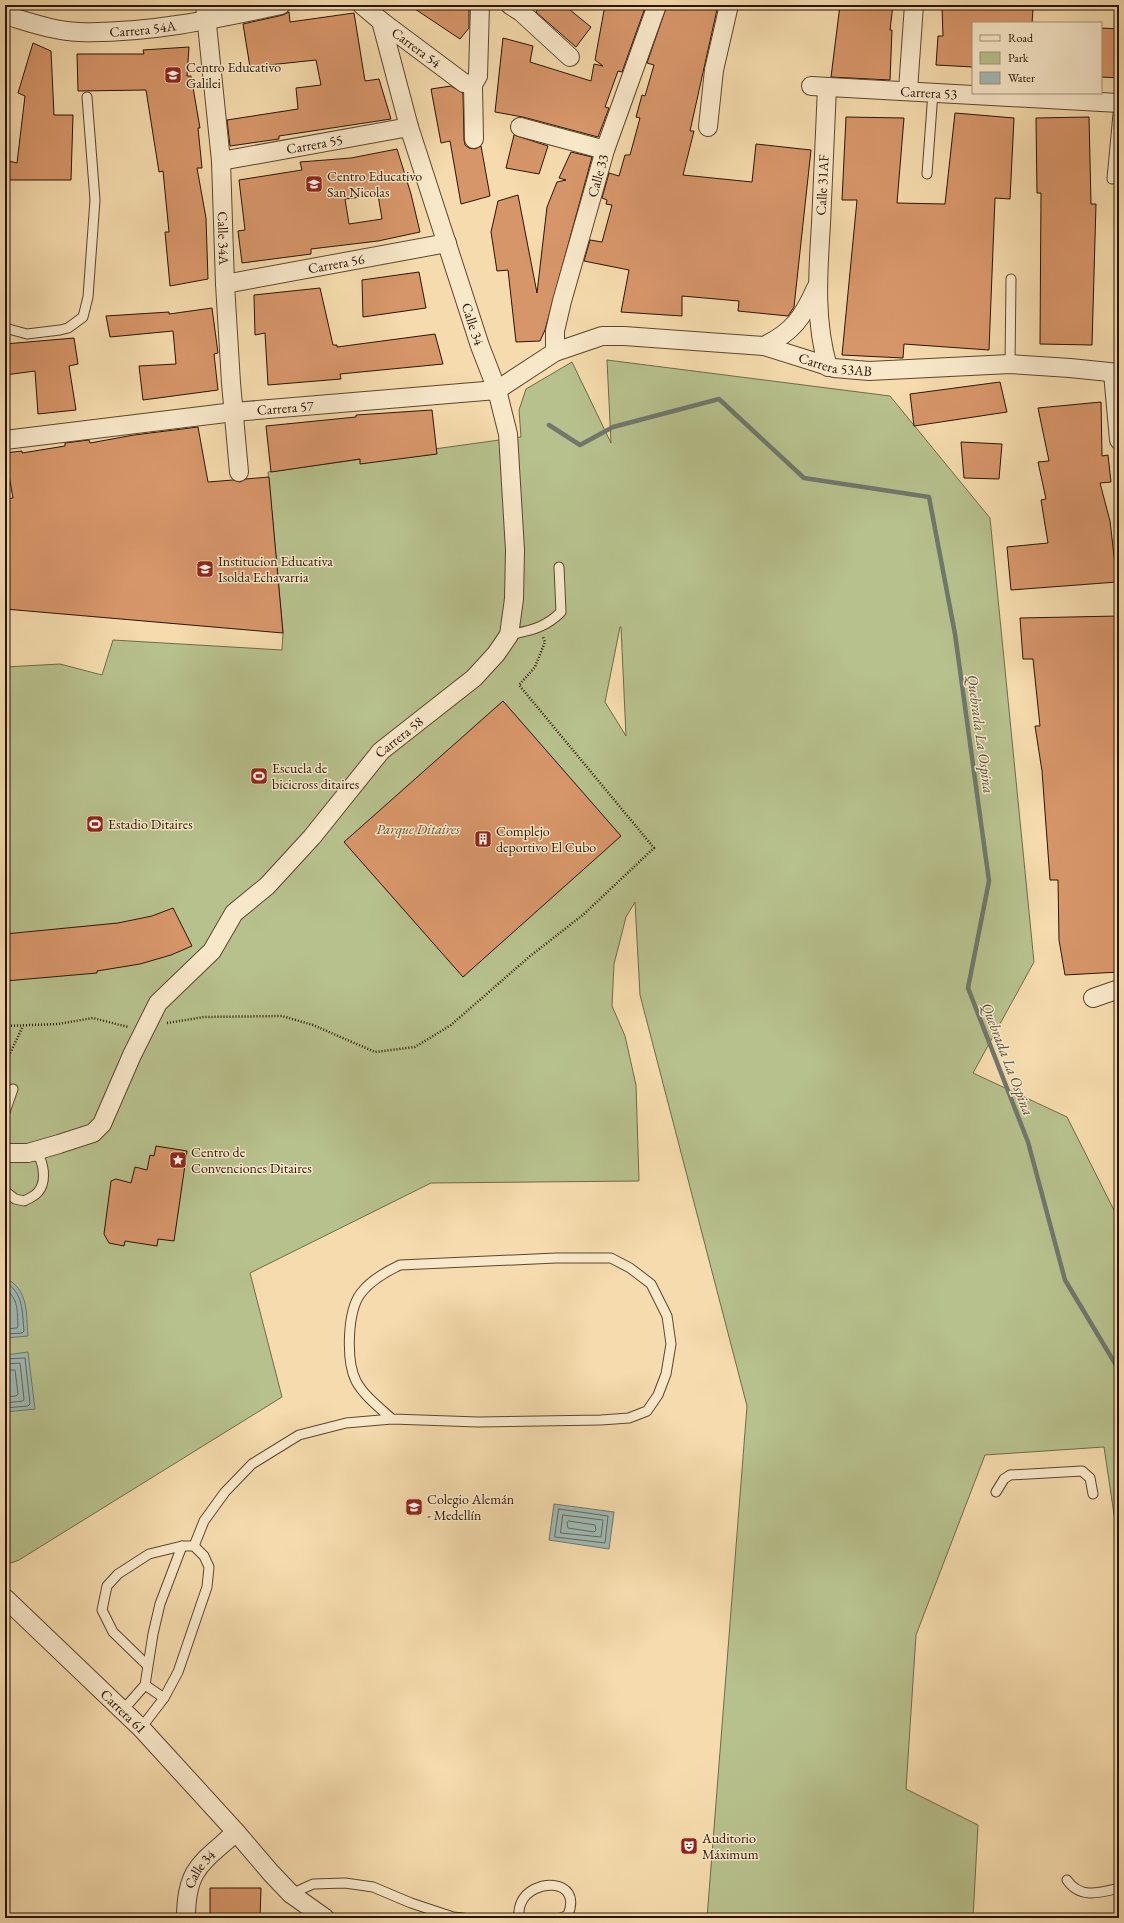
<svg xmlns="http://www.w3.org/2000/svg" width="1124" height="1923" font-family="'EB Garamond',serif">
<style>
.green{fill:#b7c18d;stroke:#706a48;fill-rule:evenodd}
.water{fill:#9fb9b3;stroke:#70776c}
.lines{fill:none;stroke-linecap:round;stroke-linejoin:round}
.shore{stroke:#64665a;stroke-width:1}
.stream{stroke:#70776c;stroke-width:4.5}
.building{fill:#d7966a;stroke:#291402;fill-rule:evenodd}
.lane-casing{stroke:#5c462d;stroke-width:11}
.street-casing{stroke:#5c462d;stroke-width:20}
.path{stroke:#291402;stroke-width:2.5;stroke-dasharray:1 2;stroke-linecap:butt}
.lane{stroke:#f8e8ca;stroke-width:9}
.street{stroke:#f8e8ca;stroke-width:18}
.labels{text-anchor:middle;dominant-baseline:central;stroke-width:3;stroke-linejoin:round;paint-order:stroke}
.street-label{font-size:14px;fill:#291402;stroke:#f8e8ca}
.poi-label{font-size:14px;fill:#291402;stroke:#f8e8ca;text-anchor:start}
.park-label{font-size:14px;font-style:italic;fill:#5b5133;stroke:#f8e8ca}
.water-label{font-size:15px;font-style:italic;fill:#524e40;stroke:#f8e8ca}
</style>
<rect width="100%" height="100%" fill="#f5dbad"/>
<filter id="stains"><feTurbulence type="fractalNoise" baseFrequency=".005" numOctaves="4"/><feColorMatrix values="0 0 0 0 .2 0 0 0 0 .09 0 0 0 0 .02 0 0 0 .5 -.17"/></filter>
<radialGradient id="worn" r=".72"><stop offset=".6" stop-color="#630" stop-opacity="0"/><stop offset="1" stop-color="#630" stop-opacity=".3"/></radialGradient>
<!-- green -->
<path class="green" d="M607 360 890 396 990 518 1034 962 973 1073 1067 1117 1119 1220V1548L1104 1447 985 1455 916 1635 906 1789 978 1825 973 1918H707L747 1406 640 995 635 902 626 917 614 964 612 1006 625 1036 636 1085 639 1181 431 1183 250 1273 282 1397 19 1560 11 1563 5 1558V667L60 664 102 675 113 640 282 650 283 633 268 472 521 437 519 410 526 389 572 362 611 443ZM620 627H621L626 736 605 702Z"/>
<!-- water -->
<g class="water">
<path d="M5 1278C29 1289 26 1314 28 1336L5 1338Z"/>
<polygon points="28,1352 35,1409 5,1412 5,1355"/>
<polygon points="554,1504 614,1512 609,1549 549,1540"/>
</g>
<g class="lines">
<!-- shore -->
<g class="shore">
<path d="M5 1282C24 1293 22 1312 24 1331L22 1333 5 1334"/>
<path d="M5 1288C19 1300 17 1310 18 1326L17 1328 5 1329"/>
<polyline points="5,1359 25,1358 30,1404 28,1406 5,1408"/>
<polyline points="5,1364 20,1363 24,1399 23,1401 5,1403"/>
<polyline points="5,1370 15,1370 18,1394 16,1396 5,1397"/>
<polygon points="559,1509 608,1516 605,1543 555,1537"/>
<polygon points="563,1515 603,1520 601,1537 561,1533"/>
<polygon points="569,1521 595,1525 596,1530 594,1532 568,1528 567,1523"/>
</g>
<!-- stream -->
<polyline class="stream" points="549,425 580,445 613,427 719,399 804,478 929,497 955,634 989,881 968,988 1028,1142 1065,1280 1119,1370"/>
</g>
<!-- building -->
<g class="building">
<polygon points="409,5 465,5 469,8 469,28 460,39"/>
<polygon points="541,5 564,5 591,27 576,47 536,12"/>
<polygon points="605,5 646,5 622,72 618,71 605,107 609,108 598,137 523,117 495,112 503,38 533,46 530,62 591,81 594,64 603,66 595,60"/>
<polygon points="667,5 718,5 690,131 694,131 683,175 752,182 756,144 811,150 794,307 788,316 738,311 739,301 682,296 682,316 621,312 629,270 584,261 590,240 602,242 612,205 606,204 607,200 602,198 609,173 619,176 625,155 630,155 640,118 636,117 642,95 645,96 654,65 647,63"/>
<polygon points="840,5 893,5 890,30 892,30 890,80 831,77"/>
<polygon points="942,6 1033,9 1032,23 973,23 973,67 936,65 938,36 943,36"/>
<polygon points="289,12 290,22 354,13 365,81 379,79 391,119 279,136 279,139 230,146 227,120 298,109 296,88 321,85 316,60 250,67 243,24 283,15"/>
<polygon points="1101,28 1119,29 1119,78 1101,77"/>
<polygon points="33,43 51,51 54,115 73,115 71,180 5,180 5,160 17,163 25,96 18,93"/>
<polygon points="189,47 187,76 191,76 200,128 198,128 202,168 197,168 206,218 208,279 170,286 165,232 169,232 163,171 159,172 146,90 78,91 77,54 144,54 143,50"/>
<polygon points="451,86 463,93 464,140 465,145 469,148 475,149 481,146 490,196 461,204 450,141 441,143 431,89"/>
<polygon points="955,113 1014,118 1010,199 995,198 989,350 904,344 903,358 842,355 857,200 842,200 846,117 904,118 897,203 945,204"/>
<polygon points="1089,117 1091,204 1096,204 1092,345 1040,344 1041,193 1037,193 1036,118"/>
<polygon points="514,135 548,146 539,174 506,168"/>
<path d="M397 149 411 194 420 232 378 241 311 249V254L242 263 238 231 245 230 239 180 302 170 300 162 351 158ZM378 195 382 219 349 224 345 199Z"/>
<polygon points="571,152 592,157 545,330 540,341 516,342 508,270 497,271 491,232 498,201 518,195 537,293 547,207 557,182 566,180 559,178"/>
<polygon points="419,272 426,308 363,317 362,280"/>
<polygon points="320,288 333,345 337,345 337,347 435,334 443,364 340,374 341,379 268,385 265,333 255,335 254,295"/>
<polygon points="212,308 218,353 214,354 218,390 143,400 139,366 176,364 173,331 110,337 106,316 169,312 169,314"/>
<polygon points="74,338 78,364 69,366 76,410 38,414 35,371 5,375 5,344"/>
<polygon points="1000,382 1007,412 914,426 910,394"/>
<polygon points="1101,402 1102,456 1108,455 1111,482 1100,483 1110,521 1117,582 1011,590 1007,547 1048,543 1041,500 1046,499 1038,462 1049,461 1038,408"/>
<polygon points="432,410 437,454 360,464 360,459 271,472 266,426 356,417 356,415"/>
<polygon points="198,427 208,482 233,480 240,482 246,479 269,477 283,633 5,609 5,499 13,498 5,453 22,451 22,453 65,446 65,443 89,440 90,443 134,435"/>
<polygon points="961,442 1002,444 999,479 964,478"/>
<polygon points="1119,616 1119,972 1065,975 1059,940 1058,880 1050,880 1042,771 1035,726 1040,726 1033,659 1023,659 1020,618"/>
<polygon points="503,701 621,836 463,977 344,842"/>
<polygon points="173,908 192,946 171,955 140,964 97,971 97,973 5,981 5,934 118,923 152,916"/>
<polygon points="156,1146 187,1151 174,1241 158,1239 157,1246 125,1241 124,1246 109,1243 104,1234 111,1181 116,1179 131,1183 135,1167 147,1170 150,1155 154,1156"/>
<polygon points="210,1888 261,1888 260,1918 210,1918"/>
</g>
<g class="lines">
<defs>
<g id="lane">
<polyline points="927,174 933,92"/>
<polyline points="1112,179 1119,103"/>
<polyline points="5,328 27,334 60,330 68,328 83,317 88,297 95,200 87,97"/>
<polyline points="1010,364 1011,279"/>
<path d="M509 635C531 630 545 628 561 612L559 567"/>
<polyline points="5,1112 13,1089"/>
<path d="M5 1191 15 1199 24 1201C28 1199 35 1196 38 1192 46 1183 44 1168 40 1158L31 1154"/>
<polyline points="996,1492 1004,1479 1010,1475 1082,1471 1090,1478 1093,1494"/>
<path d="M194 1546 204 1521 225 1492 252 1464 299 1435 346 1423 392 1419 478 1422 601 1420 629 1418 647 1411 658 1395 666 1374 671 1344 667 1316 651 1284 630 1268 611 1258H556L400 1265C385 1272 371 1280 361 1293 347 1311 346 1361 356 1381 364 1396 380 1408 392 1419"/>
<polyline points="145,1685 164,1698"/>
<polyline points="123,1710 145,1685 153,1634 160,1604 182,1546"/>
<polyline points="141,1728 164,1698 178,1672 207,1587 209,1567 204,1556 194,1546 182,1546 149,1554 118,1574 107,1586 102,1610 113,1632 147,1665"/>
<path d="M1067 1880C1080 1899 1099 1893 1119 1888"/>
<polyline points="291,1894 313,1884 345,1883 373,1887 411,1903 453,1917 463,1918"/>
<path d="M518 1918C519 1913 519 1907 521 1903 531 1878 583 1877 568 1915L561 1918"/>
</g>
<g id="street">
<path id="s1" d="M205 5 221 161 225 284 231 383 239 472"/>
<path id="s2" d="M362 5 381 21 464 83 473 85"/>
<polyline points="510,5 521,12 570,57"/>
<path id="s3" d="M5 15C29 22 53 31 79 32 145 34 217 19 281 5"/>
<path id="s4" d="M811 86 1119 103"/>
<path d="M827 87C825 133 823 179 821 224 818 272 814 320 828 367"/>
<polyline points="908,90 914,5"/>
<polyline points="520,127 605,150"/>
<polyline points="708,127 714,70 729,5"/>
<polyline points="474,139 473,85 478,76 480,5"/>
<path id="s5" d="M221 161 409 127"/>
<path id="s6" d="M225 284 447 243"/>
<path d="M764 346C793 332 803 317 816 288"/>
<path id="s7" d="M555 352V331L562 301 605 150 657 5"/>
<polyline points="1113,373 1119,440"/>
<path id="s8" d="M5 440 234 412 497 390 555 352 602 336H624L764 346 834 368 869 371 1010 364 1070 368 1119 373"/>
<polyline points="1093,998 1119,989"/>
<path id="s9" d="M5 1153H28L59 1144 93 1133 102 1124 132 1055 158 1003 212 951 234 913 267 886 312 837 381 751 474 678 496 654 509 635 514 599 515 550 508 434 497 390 480 346 409 127 381 21"/>
<path id="s10" d="M5 1598 141 1728 236 1832 271 1873 291 1894 325 1918"/>
<path id="s11" d="M186 1918C186 1868 202 1863 236 1832"/>
</g>
</defs>
<!-- lane casing -->
<use href="#lane" class="lane-casing"/>
<!-- street casing -->
<use href="#street" class="street-casing"/>
<!-- path -->
<g class="path">
<polyline points="167,1023 204,1017 282,1016 313,1025 375,1052 415,1047 451,1025 529,957 584,914 654,848 519,685 535,667 545,642 543,637"/>
<polyline points="5,1026 58,1024 93,1018 128,1027"/>
<polyline points="5,1064 23,1026"/>
</g>
<!-- lane -->
<use href="#lane" class="lane"/>
<!-- street -->
<use href="#street" class="street"/>
</g>
<!-- icons -->
<defs>
<symbol id="school-square" viewBox="-11 -11 22 22"><rect x="-9" y="-9" width="18" height="18" rx="4" fill="#8f2418" stroke="#f8e8ca"/><path d="M0-5L7-2L0 1L-7-2ZM-4 1L0 2.5L4 1V4Q0 6-4 4Z" fill="#fff"/></symbol>
<symbol id="stadium-square" viewBox="-11 -11 22 22"><rect x="-9" y="-9" width="18" height="18" rx="4" fill="#8f2418" stroke="#f8e8ca"/><path d="M0-5a6.5 5 0 1 0 0 10a6.5 5 0 1 0 0-10ZM-3.5-1.8h7v3.6h-7Z" fill="#fff"/></symbol>
<symbol id="building-square" viewBox="-11 -11 22 22"><rect x="-9" y="-9" width="18" height="18" rx="4" fill="#8f2418" stroke="#f8e8ca"/><path d="M-4-6H4V6H1V3H-1V6H-4ZM-2.5-4.3h1.7v1.8h-1.7ZM.8-4.3h1.7v1.8H.8ZM-2.5-1h1.7V.8h-1.7ZM.8-1h1.7V.8H.8Z" fill="#fff"/></symbol>
<symbol id="sight-square" viewBox="-11 -11 22 22"><rect x="-9" y="-9" width="18" height="18" rx="4" fill="#8f2418" stroke="#f8e8ca"/><path d="M0-6L1.8-2.2L6-1.7L2.9 1.2L3.7 5.4L0 3.3L-3.7 5.4L-2.9 1.2L-6-1.7L-1.8-2.2Z" fill="#fff"/></symbol>
<symbol id="theatre-square" viewBox="-11 -11 22 22"><rect x="-9" y="-9" width="18" height="18" rx="4" fill="#8f2418" stroke="#f8e8ca"/><path d="M-5-5.5Q0-4 5-5.5V0Q5 5 0 6Q-5 5-5 0ZM-3.3-2.5H-1v1.5H-3.3ZM1-2.5H3.3v1.5H1ZM-2.8 1Q0 5.5 2.8 1Z" fill="#fff"/></symbol>
</defs>
<g fill-rule="evenodd">
<use href="#school-square" x="163" y="65" width="20" height="20"/>
<use href="#school-square" x="304" y="174" width="20" height="20"/>
<use href="#school-square" x="195" y="559" width="20" height="20"/>
<use href="#stadium-square" x="249" y="766" width="20" height="20"/>
<use href="#stadium-square" x="85" y="814" width="20" height="20"/>
<use href="#building-square" x="473" y="829" width="20" height="20"/>
<use href="#sight-square" x="168" y="1150" width="20" height="20"/>
<use href="#school-square" x="404" y="1497" width="20" height="20"/>
<use href="#theatre-square" x="679" y="1836" width="20" height="20"/>
</g>
<g class="labels">
<!-- street labels -->
<g class="street-label">
<text stroke="none"><textPath href="#s3" startOffset="140">Carrera 54A</textPath></text>
<text stroke="none"><textPath href="#s2" startOffset="69">Carrera 54</textPath></text>
<text stroke="none"><textPath href="#s4" startOffset="118">Carrera 53</textPath></text>
<text stroke="none"><textPath href="#s5" startOffset="95">Carrera 55</textPath></text>
<text stroke="none"><textPath href="#s7" startOffset="182">Calle 33</textPath></text>
<text transform="translate(822 185) rotate(-87)">Calle 31AF</text>
<text stroke="none"><textPath href="#s1" startOffset="234">Calle 34A</textPath></text>
<text stroke="none"><textPath href="#s6" startOffset="113">Carrera 56</textPath></text>
<text transform="translate(473 324) rotate(72)">Calle 34</text>
<text stroke="none"><textPath href="#s8" startOffset="850">Carrera 53AB</textPath></text>
<text stroke="none"><textPath href="#s8" startOffset="282">Carrera 57</textPath></text>
<text stroke="none"><textPath href="#s9" startOffset="598">Carrera 58</textPath></text>
<text stroke="none"><textPath href="#s10" startOffset="164">Carrera 61</textPath></text>
<text stroke="none"><textPath href="#s11" startOffset="52">Calle 34</textPath></text>
</g>
<!-- poi labels -->
<g class="poi-label">
<text x="186" y="67">Centro Educativo<tspan x="186" dy="16">Galilei</tspan></text>
<text x="327" y="176">Centro Educativo<tspan x="327" dy="16">San Nicolas</tspan></text>
<text x="218" y="561">Institucion Educativa<tspan x="218" dy="16">Isolda Echavarria</tspan></text>
<text x="272" y="768">Escuela de<tspan x="272" dy="16">bicicross ditaires</tspan></text>
<text x="108" y="824">Estadio Ditaires</text>
<text x="496" y="831">Complejo<tspan x="496" dy="16">deportivo El Cubo</tspan></text>
<text x="191" y="1152">Centro de<tspan x="191" dy="16">Convenciones Ditaires</tspan></text>
<text x="427" y="1499">Colegio Alemán<tspan x="427" dy="16">- Medellín</tspan></text>
<text x="702" y="1838">Auditorio<tspan x="702" dy="16">Máximum</tspan></text>
</g>
<!-- park labels -->
<g class="park-label">
<text x="418" y="829">Parque Ditaires</text>
</g>
<!-- water labels -->
<g class="water-label">
<text transform="translate(981 734) rotate(82)">Quebrada La Ospina</text>
<text transform="translate(1008 1059) rotate(69)">Quebrada La Ospina</text>
</g>
</g>
<!-- margin -->
<rect width="1124" height="1923" fill="none" stroke="#f5dbad" stroke-width="20"/>
<rect x="6" y="6" width="1112" height="1911" fill="none" stroke="#291402" stroke-width="2"/>
<rect x="10" y="10" width="1104" height="1903" fill="none" stroke="#291402"/>
<!-- legend -->
<rect x="972" y="22" width="130" height="72" fill="#f8e8ca" stroke="#a5937a"/>
<rect x="980" y="35" width="20" height="6" fill="#f8e8ca" stroke="#a5937a"/>
<text x="1008" y="42" font-size="12" fill="#291402">Road</text>
<rect x="980" y="52" width="20" height="12" fill="#b7c18d" stroke="#a5937a"/>
<text x="1008" y="62" font-size="12" fill="#291402">Park</text>
<rect x="980" y="72" width="20" height="12" fill="#9fb9b3" stroke="#a5937a"/>
<text x="1008" y="82" font-size="12" fill="#291402">Water</text>
<rect width="100%" height="100%" filter="url(#stains)"/>
<rect width="100%" height="100%" fill="url(#worn)"/>
</svg>
